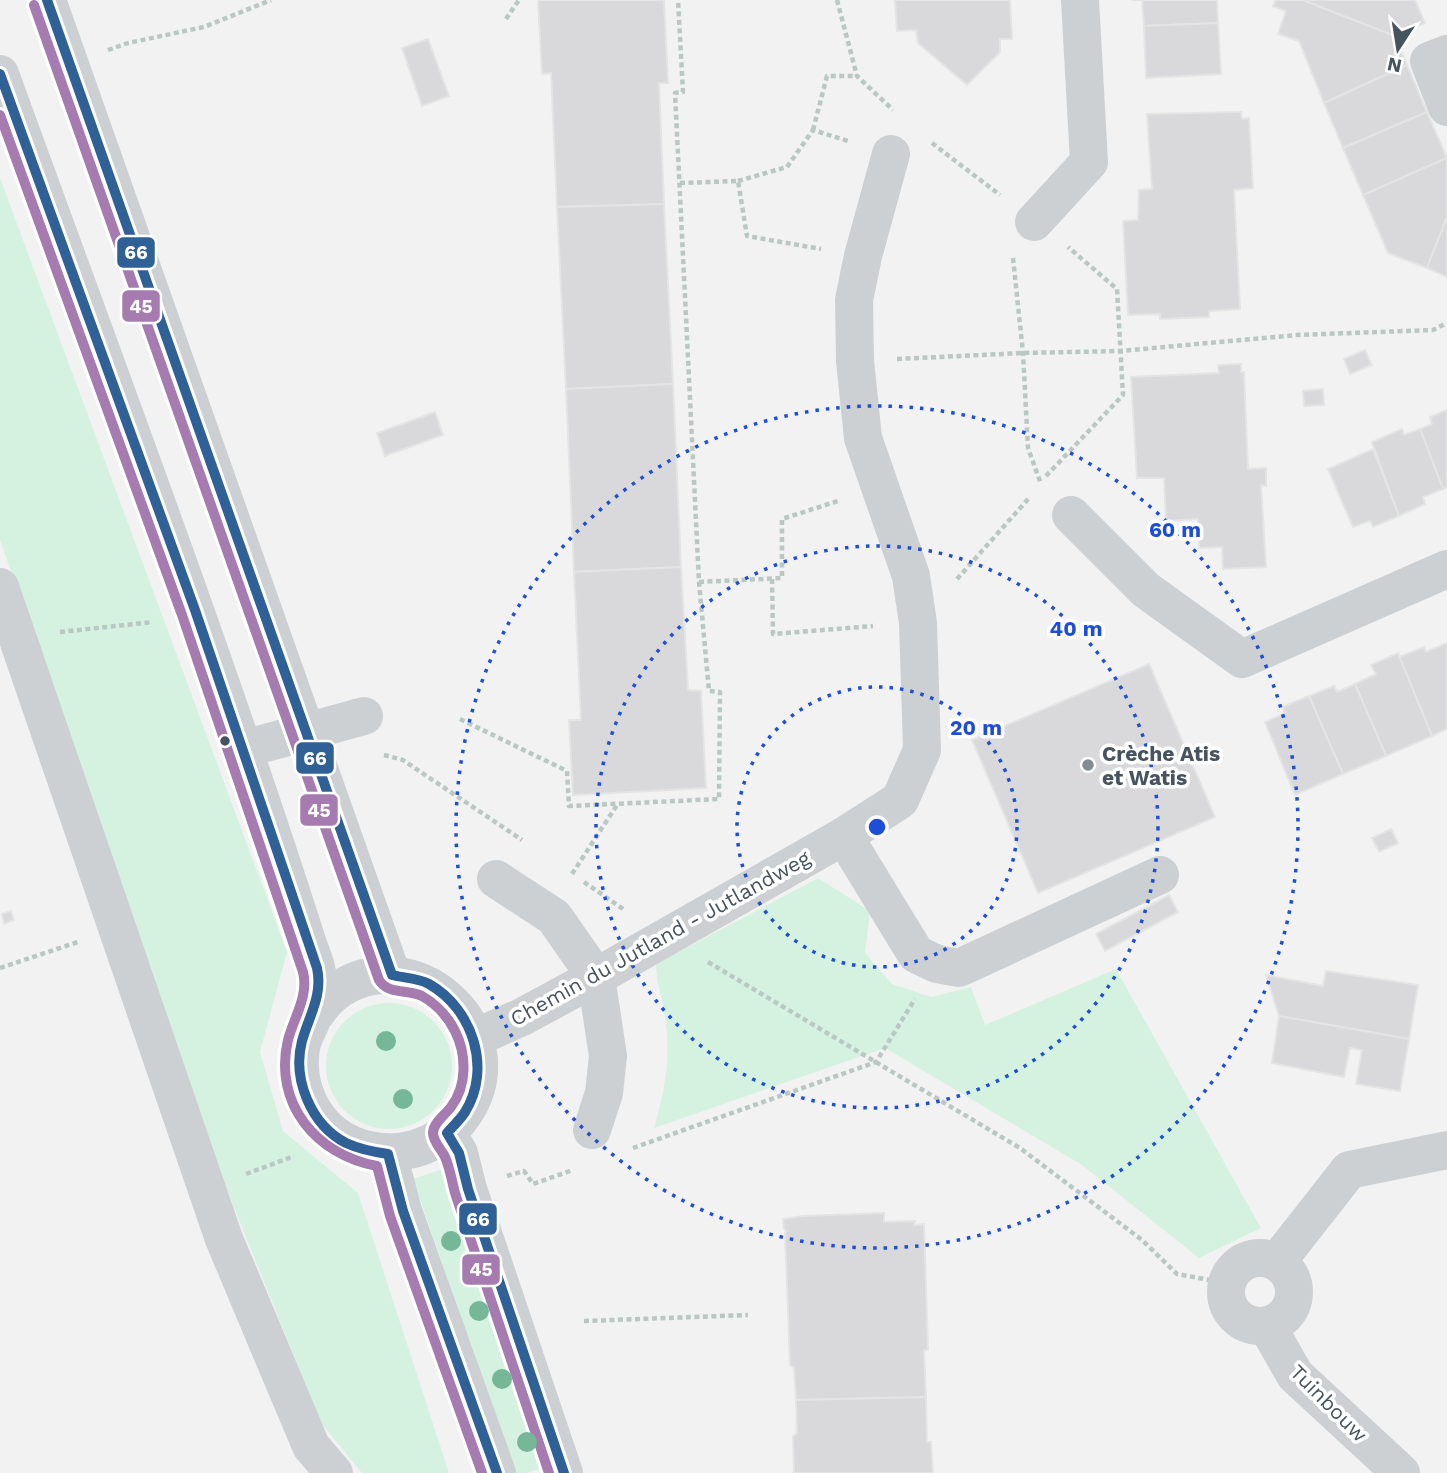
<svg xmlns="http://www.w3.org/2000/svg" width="1447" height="1473" font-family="'Work Sans',sans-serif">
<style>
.green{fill:#d5f2e1}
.building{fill:#d9d9dc;stroke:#e3e4e4;stroke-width:2}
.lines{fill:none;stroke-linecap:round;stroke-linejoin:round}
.path{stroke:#bac8c3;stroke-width:4.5;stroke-dasharray:5 3.5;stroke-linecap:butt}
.minor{stroke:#cdd0d3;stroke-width:38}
.bus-1-casing{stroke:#fff;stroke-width:16}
.bus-2-casing{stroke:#fff;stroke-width:16}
.bus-1{stroke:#306196;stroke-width:10}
.bus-2{stroke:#a67cb0;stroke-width:10}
.tree{fill:#76b798}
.ring{fill:none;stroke:#1d4ed8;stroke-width:3.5;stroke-dasharray:3.5 7}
.bus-dot{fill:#475460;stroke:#fff;stroke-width:2.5}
.poi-dot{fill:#838b93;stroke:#fff;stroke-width:2.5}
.labels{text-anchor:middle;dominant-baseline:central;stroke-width:7;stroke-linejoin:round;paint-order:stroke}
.poi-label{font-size:21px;font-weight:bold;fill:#475460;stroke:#fff;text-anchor:start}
.street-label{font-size:21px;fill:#475460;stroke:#fff}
.centre{fill:#1d4ed8;stroke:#fff;stroke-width:3.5}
.ring-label{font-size:21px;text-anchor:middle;font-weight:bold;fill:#1d4ed8;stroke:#fff;stroke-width:7;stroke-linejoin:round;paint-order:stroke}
.line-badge{stroke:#fff;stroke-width:2.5}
.badge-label{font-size:19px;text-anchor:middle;font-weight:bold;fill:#fff}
</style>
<rect width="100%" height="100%" fill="#f2f2f2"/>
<!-- green -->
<g class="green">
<polygon points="0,178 287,952 260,1052 283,1131 358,1193 449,1473 362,1473 321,1423 231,1200 0,540"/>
<path d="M818 878 870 911 865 953 892 984 931 997 971 987 985 1025 1116 969 1261 1228 1199 1258 1082 1165 885 1048 654 1128C665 1091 671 1057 665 1018 663 999 656 984 656 964Z"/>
<circle cx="389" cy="1066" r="63"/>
<polygon points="443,1169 547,1466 528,1473 515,1473 413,1179"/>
</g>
<!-- building -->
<g class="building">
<polygon points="538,0 664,0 668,83 659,83 664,204 557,207 551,73 542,74"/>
<polygon points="895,0 1010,0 1012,39 1000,39 1000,52 967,85 918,43 916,30 897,31"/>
<polygon points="1132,0 1217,0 1218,23 1144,26 1142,0"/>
<polygon points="1276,0 1303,0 1395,36 1407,65 1324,103 1299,41 1278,34 1286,11 1273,6"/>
<polygon points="1303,0 1415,0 1425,23 1395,36"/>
<polygon points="1218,23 1221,74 1146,78 1144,26"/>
<polygon points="428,39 449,96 422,106 402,48"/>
<polygon points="1407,65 1427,112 1343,148 1324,103"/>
<polygon points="1241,112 1242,119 1249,118 1253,188 1234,190 1240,309 1209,311 1209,317 1160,319 1160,314 1128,315 1123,221 1138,220 1139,190 1152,189 1147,114"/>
<polygon points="1427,112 1447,158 1363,195 1343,148"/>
<polygon points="1447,158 1447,217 1427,268 1388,253 1363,195"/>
<polygon points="664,204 673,384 566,389 557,207"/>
<polygon points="1447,217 1447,277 1427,268"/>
<polygon points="1365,350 1372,365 1350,374 1344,359"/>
<polygon points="1241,364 1241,372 1244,372 1248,469 1266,468 1266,486 1261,485 1266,567 1223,569 1222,547 1199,548 1198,519 1166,521 1164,478 1137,478 1131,377 1219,373 1218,365"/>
<polygon points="673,384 681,567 574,572 566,389"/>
<polygon points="1323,389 1324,405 1304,406 1303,391"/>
<polygon points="1447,410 1447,487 1443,489 1420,429 1432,424 1430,417"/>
<polygon points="435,412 443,435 385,456 377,433"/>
<polygon points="1402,429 1404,435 1420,429 1443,489 1423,497 1425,504 1399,516 1372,442"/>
<polygon points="1373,449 1399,516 1373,527 1370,521 1353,527 1328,469"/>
<polygon points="681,567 688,690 701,691 706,788 573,795 569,720 581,720 574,572"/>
<polygon points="1447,643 1447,729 1432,736 1399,657 1424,647 1426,652"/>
<polygon points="1398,653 1432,736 1386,756 1355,684 1376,674 1371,665"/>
<polygon points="1149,664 1215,817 1038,893 972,740"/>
<polygon points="1355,684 1386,756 1343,774 1309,696 1334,686 1337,692"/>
<polygon points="1309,696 1343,774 1295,795 1265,722 1285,713 1282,707"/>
<polygon points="1391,829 1398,843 1379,852 1372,838"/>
<polygon points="1169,895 1178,912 1105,951 1096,934"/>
<polygon points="11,911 14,920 4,924 2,914"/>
<polygon points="1326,971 1418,985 1409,1039 1279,1016 1266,975 1323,986"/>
<polygon points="1279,1016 1409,1039 1400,1091 1356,1084 1362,1050 1350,1048 1344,1077 1272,1063"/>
<polygon points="884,1213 884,1222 915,1221 914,1225 924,1224 928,1350 924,1350 926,1397 796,1400 794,1368 790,1365 785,1233 787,1231 784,1229 783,1219 803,1216"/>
<polygon points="926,1397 927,1442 931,1442 933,1473 794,1473 793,1437 797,1433 796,1400"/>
</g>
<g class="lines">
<!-- path -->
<g class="path">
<polyline points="837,0 857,76 893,110"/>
<polyline points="506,19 519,0"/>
<polyline points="108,50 128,43 204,27 271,0"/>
<polyline points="813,130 827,76 857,76"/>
<polyline points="932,143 1000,195"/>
<polyline points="738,181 787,167 813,130 851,142"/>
<polyline points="680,183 738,181 747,236 821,249"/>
<polyline points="1013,258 1023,353 1028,448 1041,484"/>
<polyline points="897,359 1023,353 1120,351 1297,335 1433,330 1447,323"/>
<polyline points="1046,476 1123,395 1117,289 1068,247"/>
<polyline points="772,579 773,634 873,626"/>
<polyline points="957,579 1030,497"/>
<polyline points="699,582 782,578 782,519 838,501"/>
<polyline points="60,632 153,622"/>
<polyline points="460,719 567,771 569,806 719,799 720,692 709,691 699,582 675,93 683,92 678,0"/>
<polyline points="384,755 403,760 522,840"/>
<polyline points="572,874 617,805"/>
<polyline points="584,882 626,911"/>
<polyline points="708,962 1020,1148 1142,1240 1177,1274 1226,1283"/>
<polyline points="0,968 78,942"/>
<polyline points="633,1148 876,1062 915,999"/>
<polyline points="246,1174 294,1156"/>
<polyline points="507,1176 524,1171 533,1184 573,1170"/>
<polyline points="584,1321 748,1315"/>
</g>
<!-- minor -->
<g class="minor">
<polyline points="47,0 392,975"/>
<polyline points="1447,54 1429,61 1447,107"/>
<path d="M0 74C104 361 213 647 306 938 310 952 319 969 318 983 317 995 315 1010 311 1022 308 1029 304 1036 302 1043 296 1068 302 1097 318 1118 353 1166 433 1163 465 1112 518 1029 410 934 333 994 325 1000 319 1010 312 1018"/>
<polyline points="1034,222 1089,162 1080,0"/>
<polyline points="1071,515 1146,590 1242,659 1447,569"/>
<polyline points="0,587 224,1239 311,1446 334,1473"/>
<polyline points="244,749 364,716"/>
<polyline points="844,836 916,954 937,964 959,968 1160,875"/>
<polyline points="496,879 554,917 596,977 608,1056 604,1093 592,1130"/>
<polyline points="475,1038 522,1017 596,977 844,836 900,800 922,750 918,623 911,576 863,438 855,361 854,300 863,256 891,154"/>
<polyline points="447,1133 459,1153 468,1189 564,1473"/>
<polyline points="388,1154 403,1211 497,1473"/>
<circle cx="1260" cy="1292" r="34"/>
<polyline points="1277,1262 1349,1170 1447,1150"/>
<polyline points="1267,1326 1295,1375 1401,1473"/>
</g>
<defs>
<g id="bus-1">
<path d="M47 0 392 975C404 978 418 978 429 984 473 1009 492 1069 465 1112 460 1120 453 1126 447 1133L459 1153 468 1189 564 1473"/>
<path d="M0 74 195 610 317 968C323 995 309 1016 302 1041 292 1079 311 1125 346 1143 359 1149 374 1152 388 1154L403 1211 497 1473"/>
</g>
<g id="bus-2">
<path d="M34 5 379 980C388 995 408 989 422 996 436 1004 448 1017 455 1031 467 1055 467 1086 451 1107 445 1115 433 1123 433 1133 433 1142 442 1150 445 1157 450 1168 452 1182 455 1193L549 1473"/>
<path d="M0 115 182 615 303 972C309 996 294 1017 288 1040 273 1103 316 1155 377 1166L390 1216 482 1473"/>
</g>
</defs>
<!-- bus-1 casing -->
<use href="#bus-1" class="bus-1-casing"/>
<!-- bus-2 casing -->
<use href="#bus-2" class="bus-2-casing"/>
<!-- bus-1 -->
<use href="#bus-1" class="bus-1"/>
<!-- bus-2 -->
<use href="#bus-2" class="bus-2"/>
</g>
<!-- trees -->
<g class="tree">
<circle cx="386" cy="1041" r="10"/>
<circle cx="403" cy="1099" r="10"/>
<circle cx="451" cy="1241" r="10"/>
<circle cx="479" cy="1311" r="10"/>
<circle cx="502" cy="1379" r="10"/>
<circle cx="527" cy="1442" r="10"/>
</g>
<!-- distance rings -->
<g class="ring">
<circle cx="877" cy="827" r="140"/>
<circle cx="877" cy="827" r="281"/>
<circle cx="877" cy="827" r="421"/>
</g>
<!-- markers -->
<circle class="bus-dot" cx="225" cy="741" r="6"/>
<circle class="poi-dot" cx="1088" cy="765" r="7"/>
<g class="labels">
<!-- poi labels -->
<g class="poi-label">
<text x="1102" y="753">Crèche Atis<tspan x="1102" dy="24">et Watis</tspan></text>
</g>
<!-- street labels -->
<g class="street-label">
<text transform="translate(660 938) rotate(-29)">Chemin du Jutland - Jutlandweg</text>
<text transform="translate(1329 1403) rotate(45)">Tuinbouw</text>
</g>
</g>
<circle cx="877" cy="827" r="10" class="centre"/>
<g class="ring-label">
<text x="1175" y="537">60 m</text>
<text x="1076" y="636">40 m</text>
<text x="976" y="735">20 m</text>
</g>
<g class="line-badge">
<rect x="116" y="236" width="40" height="33" rx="7" fill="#306196"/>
<rect x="121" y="289" width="40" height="34" rx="7" fill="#a67cb0"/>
<rect x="295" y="741" width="40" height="34" rx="7" fill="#306196"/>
<rect x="299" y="793" width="40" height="34" rx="7" fill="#a67cb0"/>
<rect x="458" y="1202" width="40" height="34" rx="7" fill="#306196"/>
<rect x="461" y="1253" width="40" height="33" rx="7" fill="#a67cb0"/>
</g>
<g class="badge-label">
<text x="136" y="259">66</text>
<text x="141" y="313">45</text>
<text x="315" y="765">66</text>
<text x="319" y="817">45</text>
<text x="478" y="1226">66</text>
<text x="481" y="1276">45</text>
</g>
<!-- north arrow -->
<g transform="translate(1398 49) rotate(192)" stroke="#ffffff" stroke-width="5" paint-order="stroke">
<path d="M0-5L12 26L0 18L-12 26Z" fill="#475460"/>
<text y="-10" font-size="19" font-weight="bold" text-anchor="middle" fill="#475460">N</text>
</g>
</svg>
